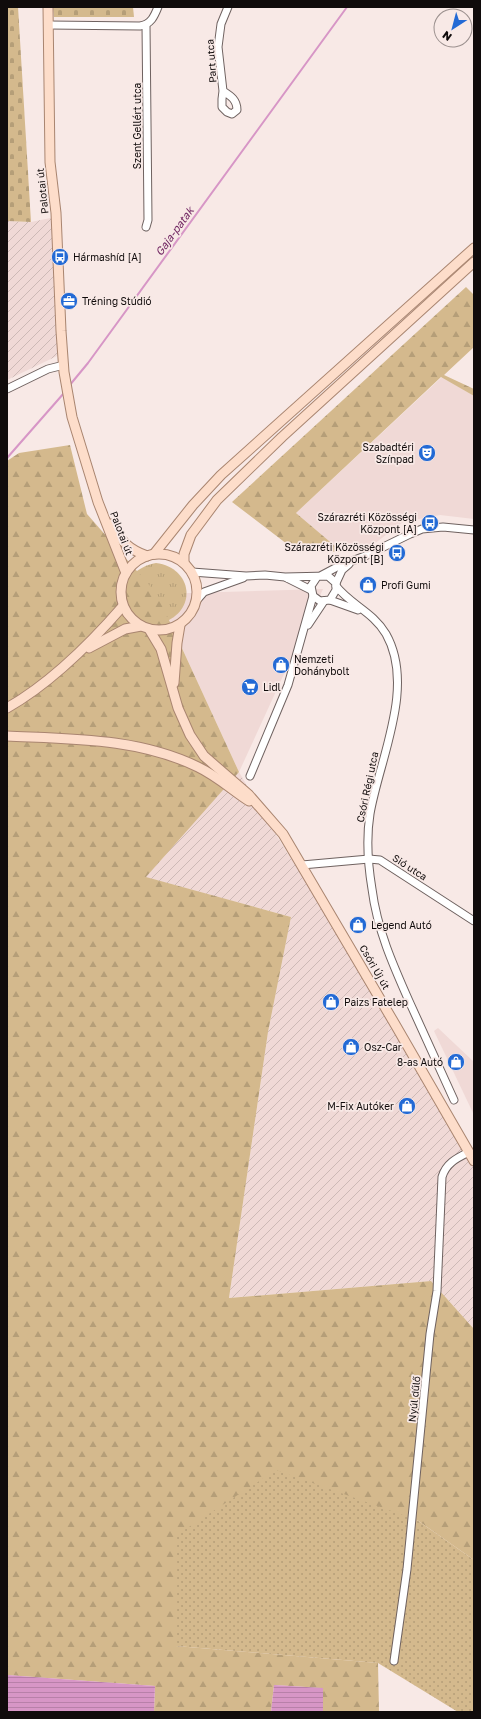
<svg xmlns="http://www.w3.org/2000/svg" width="481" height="1719" font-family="'Golos Text',sans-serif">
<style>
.built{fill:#f0d9d6}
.industrial{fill:url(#industrial-furrows)}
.grass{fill:url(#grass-tufts)}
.forest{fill:url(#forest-firs)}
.cemetery{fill:url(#cemetery-stones)}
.park{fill:url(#park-dots)}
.water{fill:url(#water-rules)}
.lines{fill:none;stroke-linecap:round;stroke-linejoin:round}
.stream{stroke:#d796c6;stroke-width:2}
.minor-casing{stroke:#6f6260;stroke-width:9}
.major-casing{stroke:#a98570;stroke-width:11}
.minor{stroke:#fff;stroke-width:7}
.major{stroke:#fdddca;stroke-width:9}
.labels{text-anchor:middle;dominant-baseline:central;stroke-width:3.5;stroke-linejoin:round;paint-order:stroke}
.street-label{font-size:10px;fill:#100b0b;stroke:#f8e9e6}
.poi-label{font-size:10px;fill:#100b0b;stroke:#f8e9e6;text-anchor:start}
.water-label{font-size:11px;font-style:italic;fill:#722763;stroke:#f8e9e6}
</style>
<defs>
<pattern id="industrial-furrows" width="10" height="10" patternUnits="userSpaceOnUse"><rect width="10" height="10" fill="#f0d9d6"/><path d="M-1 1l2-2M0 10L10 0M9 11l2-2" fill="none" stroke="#cdb9b6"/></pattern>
<pattern id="grass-tufts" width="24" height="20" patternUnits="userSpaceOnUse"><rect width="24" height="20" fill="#d4b98d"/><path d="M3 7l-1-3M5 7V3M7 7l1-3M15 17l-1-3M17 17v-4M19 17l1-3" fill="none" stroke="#b59e78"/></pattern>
<pattern id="forest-firs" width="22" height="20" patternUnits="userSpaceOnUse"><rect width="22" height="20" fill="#d4b98d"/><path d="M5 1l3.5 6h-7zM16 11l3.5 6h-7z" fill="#b59e78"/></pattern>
<pattern id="cemetery-stones" width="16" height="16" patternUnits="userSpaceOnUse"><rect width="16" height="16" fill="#d4b98d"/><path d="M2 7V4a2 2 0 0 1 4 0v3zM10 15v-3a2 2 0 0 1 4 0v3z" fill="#b59e78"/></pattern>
<pattern id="park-dots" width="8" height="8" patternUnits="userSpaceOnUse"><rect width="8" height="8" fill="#d4b98d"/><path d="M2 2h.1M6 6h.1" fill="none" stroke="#b59e78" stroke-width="1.8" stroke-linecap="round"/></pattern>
<pattern id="water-rules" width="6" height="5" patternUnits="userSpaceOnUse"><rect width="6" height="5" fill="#d796c6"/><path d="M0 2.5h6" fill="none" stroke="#b880a9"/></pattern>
</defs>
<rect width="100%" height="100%" fill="#f8e9e6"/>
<!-- built -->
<g class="built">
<polygon points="442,377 474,396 474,519 440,515 403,522 374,544 361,551 349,549 342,552 296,513"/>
<polygon points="323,589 239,772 157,594"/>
<polygon points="438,1028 474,1062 474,1115 434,1031"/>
</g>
<!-- industrial -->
<g class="industrial">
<polygon points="60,216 65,330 57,356 7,380 7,221 31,222"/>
<polygon points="239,772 273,830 474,1150 474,1329 431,1281 229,1298 268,1032 291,917 145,877"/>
</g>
<!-- grass -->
<path class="grass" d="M156 563C193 568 198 611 162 623L132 575C140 568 146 565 156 563Z"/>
<!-- forest -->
<g class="forest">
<polygon points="466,287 474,295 474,347 444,375 474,389 474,396 441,377 296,513 342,552 317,551 287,544 232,502"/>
<polygon points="70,445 87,514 157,594 239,772 146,877 291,917 268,1032 229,1298 431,1281 474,1329 474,1560 417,1520 176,1646 378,1663 379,1712 323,1712 322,1688 274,1685 271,1712 154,1712 155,1686 7,1675 7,461 19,453"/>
</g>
<!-- cemetery -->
<g class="cemetery">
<polygon points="7,7 18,7 31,222 7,221"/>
<polygon points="53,7 133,7 134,17 54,17"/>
</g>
<!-- park -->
<polygon class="park" points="276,1470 417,1520 474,1560 474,1712 458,1712 378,1663 176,1646 175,1536"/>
<!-- water -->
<g class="water">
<polygon points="7,1675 155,1686 154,1712 7,1712"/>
<polygon points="274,1685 323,1688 323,1712 271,1712"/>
</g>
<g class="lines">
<!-- stream -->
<g class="stream">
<polyline points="69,386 88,363 347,7"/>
<polyline points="7,458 64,393"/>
</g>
<defs>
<g id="minor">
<path d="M49 25 140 26C151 24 154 17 158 7"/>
<path d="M223 91C231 96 237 100 237 110L232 114 227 112 222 107V99L223 91 218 47 221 24 228 7"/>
<polyline points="146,227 148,220 146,25"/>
<polyline points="7,389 48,369 64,365"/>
<polyline points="192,572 246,576 265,575 285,577 328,576 336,583 336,590 330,600 320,601 313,596 311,586 317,577"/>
<polyline points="322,575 339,566 365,556 410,534 422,529 443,527 474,530"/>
<polyline points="287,578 311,590"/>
<polyline points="336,583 342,570 349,564"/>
<path d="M336 586C351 605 373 612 386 634 416 687 379 760 370 814 366 839 368 865 372 889 377 929 393 965 409 1001 424 1034 439 1067 454 1100"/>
<polyline points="197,600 204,592 243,578"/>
<polyline points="330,600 358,610"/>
<polyline points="308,625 324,601"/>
<polyline points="250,776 288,685 313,596"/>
<polyline points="302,865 369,859 380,860 474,921"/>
<path d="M394 1661 407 1569 430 1334 437 1291 442 1177C446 1163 457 1158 469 1152"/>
</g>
<g id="major">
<polyline points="48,7 50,162 56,213 61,331 64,372 72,417 98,502 126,573"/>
<path d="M111 524C121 541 128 549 147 556"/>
<circle cx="159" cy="592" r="38"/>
<polyline points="154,554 193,505 221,475 474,248"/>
<polyline points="184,562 184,554 191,535 217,500 282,437 474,262"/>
<polyline points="149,629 161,649 178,708 190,735 204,756 249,795 283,834 396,1026 474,1161"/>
<polyline points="89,648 125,629 141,626"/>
<polyline points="174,683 177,643 180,625"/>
<path d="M7 708C51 683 90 644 123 606"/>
<path d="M7 736C72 739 139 738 198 767 217 776 232 790 249 801"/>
</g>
</defs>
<!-- minor casing -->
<use href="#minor" class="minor-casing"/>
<!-- major casing -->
<use href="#major" class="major-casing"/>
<!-- minor -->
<use href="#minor" class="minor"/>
<!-- major -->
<use href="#major" class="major"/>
</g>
<!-- icons -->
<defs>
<symbol id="bus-disc" viewBox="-11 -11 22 22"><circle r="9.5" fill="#236ad5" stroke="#f8e9e6"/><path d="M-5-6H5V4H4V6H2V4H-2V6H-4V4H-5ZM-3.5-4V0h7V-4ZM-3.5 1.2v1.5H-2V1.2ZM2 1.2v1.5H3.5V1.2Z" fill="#fff"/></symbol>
<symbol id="office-disc" viewBox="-11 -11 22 22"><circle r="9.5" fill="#236ad5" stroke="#f8e9e6"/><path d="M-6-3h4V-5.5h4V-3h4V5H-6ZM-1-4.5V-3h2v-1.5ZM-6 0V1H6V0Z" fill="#fff"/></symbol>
<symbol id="theatre-disc" viewBox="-11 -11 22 22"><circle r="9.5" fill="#236ad5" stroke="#f8e9e6"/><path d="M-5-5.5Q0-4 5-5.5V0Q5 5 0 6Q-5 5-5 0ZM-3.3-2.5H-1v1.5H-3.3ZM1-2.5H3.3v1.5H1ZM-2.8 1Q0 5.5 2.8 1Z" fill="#fff"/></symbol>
<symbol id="shop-disc" viewBox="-11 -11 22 22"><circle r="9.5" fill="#236ad5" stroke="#f8e9e6"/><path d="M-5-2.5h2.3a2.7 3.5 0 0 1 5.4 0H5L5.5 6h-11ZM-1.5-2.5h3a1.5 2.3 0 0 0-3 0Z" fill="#fff"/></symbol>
<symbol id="supermarket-disc" viewBox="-11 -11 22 22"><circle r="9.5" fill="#236ad5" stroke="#f8e9e6"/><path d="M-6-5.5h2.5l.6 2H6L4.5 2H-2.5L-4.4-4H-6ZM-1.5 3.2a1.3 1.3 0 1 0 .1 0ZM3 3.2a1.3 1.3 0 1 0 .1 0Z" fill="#fff"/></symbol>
</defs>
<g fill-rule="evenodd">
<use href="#bus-disc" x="50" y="247" width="20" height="20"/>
<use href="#office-disc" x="59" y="291" width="20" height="20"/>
<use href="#theatre-disc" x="417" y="443" width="20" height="20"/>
<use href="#bus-disc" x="420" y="513" width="20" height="20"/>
<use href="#bus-disc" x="387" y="543" width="20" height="20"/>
<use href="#shop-disc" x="358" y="575" width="20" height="20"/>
<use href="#shop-disc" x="271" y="655" width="20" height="20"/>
<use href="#supermarket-disc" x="240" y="677" width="20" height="20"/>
<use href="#shop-disc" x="348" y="915" width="20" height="20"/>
<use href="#shop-disc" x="321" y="992" width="20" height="20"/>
<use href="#shop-disc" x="341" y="1037" width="20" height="20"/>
<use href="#shop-disc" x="446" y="1052" width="20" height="20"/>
<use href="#shop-disc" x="397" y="1096" width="20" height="20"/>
</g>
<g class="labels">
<!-- street labels -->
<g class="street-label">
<text transform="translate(211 61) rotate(-94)">Part utca</text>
<text transform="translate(137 126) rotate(-90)">Szent Gellért utca</text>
<text transform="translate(42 191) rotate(-96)">Palotai út</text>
<text transform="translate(122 533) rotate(69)">Palotai út</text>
<text transform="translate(367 787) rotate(-78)">Csóri Régi utca</text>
<text transform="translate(410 867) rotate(33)">Sió utca</text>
<text transform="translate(375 967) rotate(60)">Csóri Új út</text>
<text transform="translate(414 1399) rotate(-84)">Nyúl dűlő</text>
</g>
<!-- poi labels -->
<g class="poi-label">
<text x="73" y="257">Hármashíd [A]</text>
<text x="82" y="301">Tréning Stúdió</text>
<text x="414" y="447" text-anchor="end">Szabadtéri<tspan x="414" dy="12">Színpad</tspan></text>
<text x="417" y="517" text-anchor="end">Szárazréti Közösségi<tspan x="417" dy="12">Központ [A]</tspan></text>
<text x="384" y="547" text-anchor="end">Szárazréti Közösségi<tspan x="384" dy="12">Központ [B]</tspan></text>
<text x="381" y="585">Profi Gumi</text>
<text x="294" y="659">Nemzeti<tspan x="294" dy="12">Dohánybolt</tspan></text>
<text x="263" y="687">Lidl</text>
<text x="371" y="925">Legend Autó</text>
<text x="344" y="1002">Paizs Fatelep</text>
<text x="364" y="1047">Osz-Car</text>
<text x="443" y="1062" text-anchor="end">8-as Autó</text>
<text x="394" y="1106" text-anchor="end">M-Fix Autóker</text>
</g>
<!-- water labels -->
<g class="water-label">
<text transform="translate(174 231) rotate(-54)">Gaja-patak</text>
</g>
</g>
<!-- border -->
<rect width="481" height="1719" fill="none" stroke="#100b0b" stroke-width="16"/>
<!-- north arrow -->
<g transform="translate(453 28) rotate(216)"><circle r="19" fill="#f8e9e6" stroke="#9b908e"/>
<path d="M0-3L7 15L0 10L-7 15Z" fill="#236ad5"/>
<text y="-6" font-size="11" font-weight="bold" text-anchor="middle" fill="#100b0b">N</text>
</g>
</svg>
